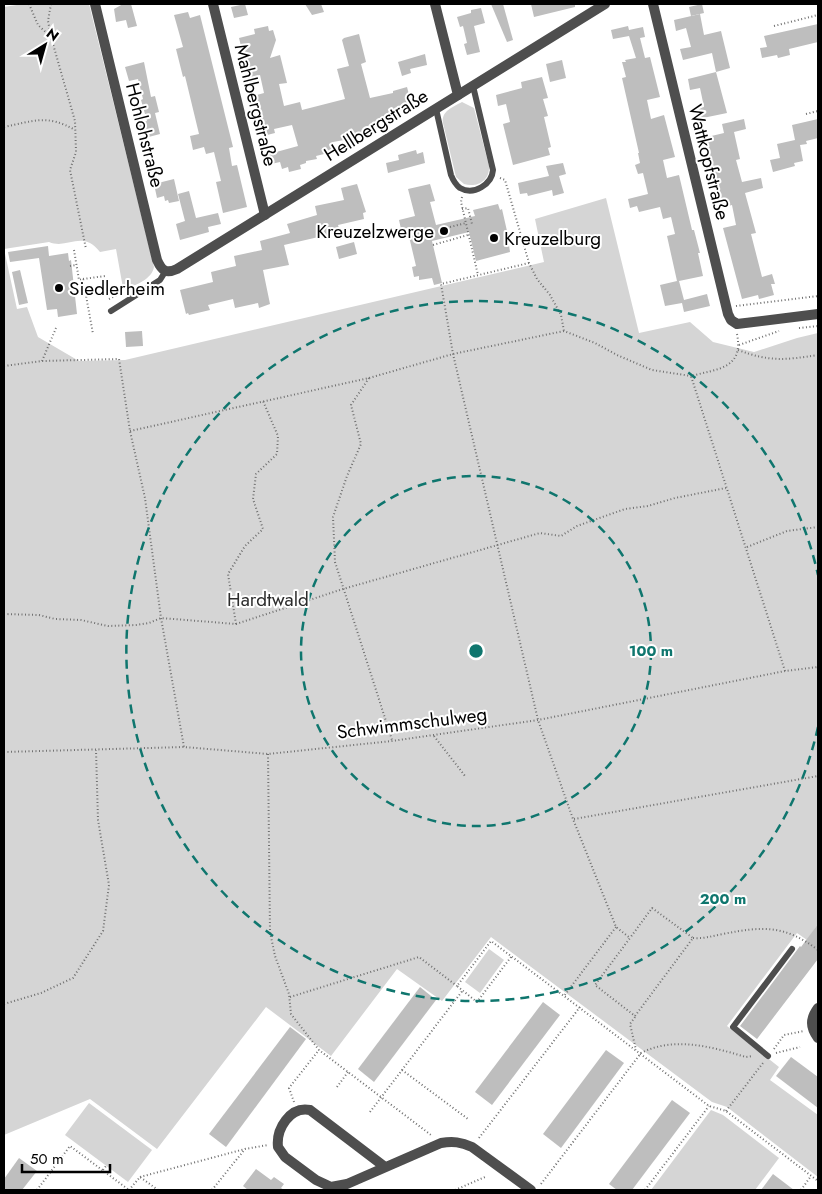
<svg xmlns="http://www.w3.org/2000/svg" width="822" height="1194" font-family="Jost,sans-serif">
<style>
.green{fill:#d5d5d5}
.building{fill:#bebebe}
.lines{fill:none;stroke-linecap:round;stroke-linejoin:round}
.path{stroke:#707070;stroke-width:2;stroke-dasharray:1 2.5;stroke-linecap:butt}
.service{stroke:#4e4e4e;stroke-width:6}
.minor{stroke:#4e4e4e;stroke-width:10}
.ring{fill:none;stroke:#0f766e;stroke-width:2.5;stroke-dasharray:9 6}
.poi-dot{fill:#000;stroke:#fff;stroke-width:2}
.labels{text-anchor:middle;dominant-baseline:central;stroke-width:4;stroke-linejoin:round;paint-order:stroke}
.street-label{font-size:19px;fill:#000;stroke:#fff}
.poi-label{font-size:19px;fill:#000;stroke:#fff;text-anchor:start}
.park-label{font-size:19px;fill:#2c2c2c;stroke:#fff}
.centre{fill:#0f766e;stroke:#fff;stroke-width:2.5}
.ring-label{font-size:15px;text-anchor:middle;font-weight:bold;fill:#0f766e;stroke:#fff;stroke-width:4;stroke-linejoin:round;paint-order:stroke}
</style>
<rect width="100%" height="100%" fill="#fff"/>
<!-- green -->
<g class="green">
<path d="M23 4H89L154 267C152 279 136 285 126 289L123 288 116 249 100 252C82 229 68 250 49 242L4 249 17 309 27 307 38 337 79 361 125 360 544 262 535 219 606 198 639 333 690 322 713 342 754 352 797 338 818 333V924L807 940 797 933 727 1026 779 1067 770 1080 818 1115V1177L727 1107 712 1102 491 937 442 1001 397 969 331 1056 266 1007 157 1149 90 1099 4 1135V7Z"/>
<path d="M462 102 474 108 489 166C490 181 477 188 464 184L456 177 443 123C441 111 453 107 462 102Z"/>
<polygon points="489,949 504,960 480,993 465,982"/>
<polygon points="89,1103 152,1150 128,1182 65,1135"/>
<polygon points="711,1110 723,1115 779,1158 755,1190 651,1190"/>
</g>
<!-- building -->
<g class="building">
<polygon points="123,4 131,4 137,26 128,28 126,20 116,22 114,9"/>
<polygon points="245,4 248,15 234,18 231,7"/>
<polygon points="305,4 321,4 324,12 312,15"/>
<polygon points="491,4 503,4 513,40 507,42"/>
<polygon points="531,4 575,4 575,7 534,17"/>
<polygon points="702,4 704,13 691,16 689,7"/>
<polygon points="481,8 485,23 474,26 480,52 467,55 464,44 467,43 463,26 460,27 457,17 471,13 471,10"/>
<polygon points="188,12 190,18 200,15 233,147 229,148 232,166 237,165 247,207 223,213 216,182 221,181 214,152 206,154 204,147 193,150 190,136 199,134 185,76 183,77 176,49 183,47 174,15"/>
<polygon points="700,14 704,35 721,31 730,68 716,72 712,53 683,60 680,49 691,47 686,28 676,31 674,20"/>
<polygon points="818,24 818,42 789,49 790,55 778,58 777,55 762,58 760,48 767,47 764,36"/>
<polygon points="268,26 269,31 273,30 276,40 270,58 280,55 287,83 279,84 284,106 300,102 302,110 345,99 337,69 349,66 342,40 344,38 359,34 366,62 361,64 370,98 393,93 393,91 407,87 412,106 386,115 387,120 367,127 368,132 343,137 344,140 333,142 336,151 316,156 317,159 306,161 306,163 300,165 301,169 289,172 288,167 282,169 280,162 271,164 269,154 298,146 292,125 274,129 275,133 263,136 253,96 264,93 260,75 249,78 239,38 255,34 254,29"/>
<polygon points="628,26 629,30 643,27 645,37 640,38 645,58 650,57 660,97 647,100 651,119 664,115 675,157 663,160 667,178 679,175 692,230 694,230 700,253 698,253 703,276 679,281 684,300 707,294 710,306 684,312 682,303 665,306 660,285 677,281 667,236 675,234 671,217 663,219 660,207 639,212 637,206 630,208 628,199 648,194 643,173 638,174 635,165 640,163 638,153 639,153 622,78 626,77 622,62 626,62 625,60 636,58 629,36 613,39 611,30"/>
<polygon points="425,54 427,65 410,69 411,73 402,76 398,62"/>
<polygon points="562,60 566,78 550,82 546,64"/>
<polygon points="144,62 151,97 155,96 159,112 155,113 160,134 141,139 137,124 147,121 141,100 143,99 138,79 129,81 125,67"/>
<polygon points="716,72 727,113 698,119 695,109 704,107 700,88 690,90 688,79"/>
<polygon points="542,77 548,98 543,99 548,116 544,117 551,147 548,148 550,155 513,165 503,124 510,122 506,104 498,106 496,95 522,88 521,82"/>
<polygon points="744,119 746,129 734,132 740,159 736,160 742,182 761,178 763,188 745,193 756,233 751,234 762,277 772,274 775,284 771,284 774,295 759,299 758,295 742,299 723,228 736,225 732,205 720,208 703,138 724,133 722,124"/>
<polygon points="818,119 818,138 806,141 807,144 800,145 803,161 794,163 795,166 773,172 770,160 780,158 777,144 795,140 792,125"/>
<polygon points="416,150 417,154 423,152 425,163 388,173 386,163 399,160 398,155"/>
<polygon points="563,163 566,174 559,176 564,193 553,196 552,190 528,196 527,193 520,194 518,183 549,176 546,166"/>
<polygon points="174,179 179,201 169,203 168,200 165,201 164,196 157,198 154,184"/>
<polygon points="357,184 366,212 363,213 364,219 338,225 340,232 284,245 289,265 263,270 270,304 259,308 258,303 235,308 233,299 208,305 210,310 189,315 188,313 186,314 180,290 213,282 211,272 236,266 234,256 262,250 260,241 290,233 287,224 317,215 315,206 344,200 341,188"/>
<polygon points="430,184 435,201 430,202 436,225 475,216 473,210 498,204 500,210 502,209 507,231 510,252 476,261 469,232 432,241 442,283 434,285 432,278 419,280 419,276 414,277 412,267 416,266 407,228 401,229 399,220 415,216 408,189"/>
<polygon points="189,191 196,218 218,213 221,224 208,227 209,232 180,240 176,224 185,221 178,194"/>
<polygon points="354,242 357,254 339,259 336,247"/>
<polygon points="48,246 49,256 68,253 69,261 71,260 77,314 58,317 57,309 47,310 39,258 10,262 8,252"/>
<polygon points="20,270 28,303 19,305 12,272"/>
<polygon points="142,331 143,346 126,347 125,332"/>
<polygon points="818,924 818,959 757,1039 740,1026 800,946 801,947"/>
<polygon points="420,987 436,1000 374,1082 358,1069"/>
<polygon points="543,1002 560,1015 492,1105 475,1092"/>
<polygon points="290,1027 306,1039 226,1147 209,1134"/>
<polygon points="606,1050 624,1063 561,1148 543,1134"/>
<polygon points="791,1057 818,1077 818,1108 776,1076"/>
<polygon points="672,1100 690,1113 632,1190 617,1190 609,1184"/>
<polygon points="19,1158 37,1171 22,1190 4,1190 4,1179"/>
<polygon points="256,1169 271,1180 274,1177 284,1184 281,1188 284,1190 248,1190 243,1186"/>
<polygon points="773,1174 794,1190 761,1190"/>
</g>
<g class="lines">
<!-- path -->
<g class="path">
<polyline points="29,4 38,25 51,37 75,121 76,152 70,170 86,249"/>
<polyline points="774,26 818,15"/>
<polyline points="51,36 48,21 51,4"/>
<polyline points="806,114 818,111"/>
<path d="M4 127C34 121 47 114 75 130"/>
<polyline points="500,178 505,180 529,263 537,279 550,295 561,315 564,331"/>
<polyline points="462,197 461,202 478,275"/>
<polyline points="462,209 468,208 472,224"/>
<polyline points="450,227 466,223"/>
<polyline points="433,245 468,235"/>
<polyline points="74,250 79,280 83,279 93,334"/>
<polyline points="529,263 441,284 453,354 538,720 573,819 616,927 630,938 595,985 635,1016 693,938 652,908 630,938"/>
<polyline points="70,266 77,265"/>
<polyline points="83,279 105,276"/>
<polyline points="109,299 117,295"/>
<polyline points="736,306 818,296"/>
<polyline points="799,328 818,326"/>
<path d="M737 334C744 369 717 369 691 376L785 671"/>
<polyline points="739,345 779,331"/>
<path d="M738 350C770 362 785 360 818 355"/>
<polyline points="42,361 56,328"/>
<polyline points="4,366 42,361 119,359 130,431 145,498 161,618 184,747"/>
<polyline points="369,378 351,405 361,444 347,476 333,517 335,562 392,740"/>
<polyline points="130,431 369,378 453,354 564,331 595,343 617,355 652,370 691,376"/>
<polyline points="747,547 787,531 818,527"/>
<polyline points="4,614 39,615 55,619 81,620 108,626 136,625 149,623 161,618 236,624 343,589 540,533 561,536 577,526 625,509 648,506 675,498 726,488"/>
<polyline points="236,624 228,574 245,546 263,529 253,499 256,474 277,454 278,436 263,401"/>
<polyline points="434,736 465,776"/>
<polyline points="4,752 184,747 268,754 392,741 538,720 785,671 818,667"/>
<polyline points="268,754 270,932 275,956 289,994 291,1014 319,1050 431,1135"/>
<polyline points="574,819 818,776"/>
<polyline points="616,927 564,996 709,1106 726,1111 818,1181"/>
<path d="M693 938C703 939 712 936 723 934 763 926 785 925 818 950"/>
<polyline points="511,957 477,1002 457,986 491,941 564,996"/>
<polyline points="290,997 419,957 457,986"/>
<polyline points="4,1004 41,993 73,978 103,931 109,885 98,820 96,750"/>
<polyline points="635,1017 630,1024 636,1050"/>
<polyline points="774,1049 784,1035 804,1031"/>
<polyline points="776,1053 800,1047"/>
<polyline points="402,1070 468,1119"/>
<polyline points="337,1087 348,1072"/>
<polyline points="294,1102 289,1088 319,1050"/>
<polyline points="726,1111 763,1063"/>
<polyline points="370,1112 463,990"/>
<polyline points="479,1138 580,1007"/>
<polyline points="103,1170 106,1166"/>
<polyline points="140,1177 245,1149 268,1145"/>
<path d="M541 1184 641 1053C674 1036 712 1047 746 1057L753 1056"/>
<polyline points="37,1190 70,1146 129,1190"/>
<polyline points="129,1190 140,1177 158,1190"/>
<polyline points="212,1190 245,1149"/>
<polyline points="455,1190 485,1177"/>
<polyline points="645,1190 709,1106"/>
<polyline points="801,1190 811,1176"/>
</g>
<!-- service -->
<g class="service">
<path d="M436 109 451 175C453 180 456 185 460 188 474 196 492 184 493 170L473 86"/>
<polyline points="111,311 160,280 165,272"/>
<polyline points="768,1056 733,1027 792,949"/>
</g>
<!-- minor -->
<g class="minor">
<path d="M95 4 157 260C162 271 166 274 177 269L605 4"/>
<polyline points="213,4 265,215"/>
<polyline points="435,4 458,95"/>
<polyline points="653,4 728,314 731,320 737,324 818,314"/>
<path d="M818 1008C810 1019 810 1027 818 1038"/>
<path d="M385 1167 310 1110C290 1106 276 1129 278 1147L285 1157 316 1180 331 1187 347 1184 441 1143C453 1141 461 1142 472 1147L531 1190"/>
</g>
</g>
<!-- distance rings -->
<g class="ring">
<circle cx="476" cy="651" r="175"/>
<path d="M818 727A350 350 0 1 1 818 575"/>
</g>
<!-- markers -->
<g class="poi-dot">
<circle cx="444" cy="231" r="5"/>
<circle cx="494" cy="238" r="5"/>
<circle cx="59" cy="288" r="5"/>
</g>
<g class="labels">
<!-- street labels -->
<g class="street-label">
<text transform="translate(256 105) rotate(76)">Mahlbergstraße</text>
<text transform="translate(376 125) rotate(-32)">Hellbergstraße</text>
<text transform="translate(145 135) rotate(76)">Hohlohstraße</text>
<text transform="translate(709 162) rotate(76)">Wattkopfstraße</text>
<text transform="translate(412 723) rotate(-7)">Schwimmschulweg</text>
</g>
<!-- poi labels -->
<g class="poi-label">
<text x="434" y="231" text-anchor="end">Kreuzelzwerge</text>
<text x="504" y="238">Kreuzelburg</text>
<text x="69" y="288">Siedlerheim</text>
</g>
<!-- park labels -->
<g class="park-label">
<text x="268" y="599">Hardtwald</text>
</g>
</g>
<circle cx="476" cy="651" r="8" class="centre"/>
<g class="ring-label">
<text x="651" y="656">100 m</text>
<text x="723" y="904">200 m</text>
</g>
<!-- border -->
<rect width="822" height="1194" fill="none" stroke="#000000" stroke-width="10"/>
<!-- north arrow -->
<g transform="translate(45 45) rotate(37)" stroke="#ffffff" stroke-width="4" paint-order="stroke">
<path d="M0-4L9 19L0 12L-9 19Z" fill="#000000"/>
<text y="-8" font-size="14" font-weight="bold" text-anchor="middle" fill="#000000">N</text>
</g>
<!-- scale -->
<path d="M22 1164v8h88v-8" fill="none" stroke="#000000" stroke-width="2.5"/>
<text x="30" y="1164" font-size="15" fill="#000000" stroke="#ffffff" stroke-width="4" paint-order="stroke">50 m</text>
</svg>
